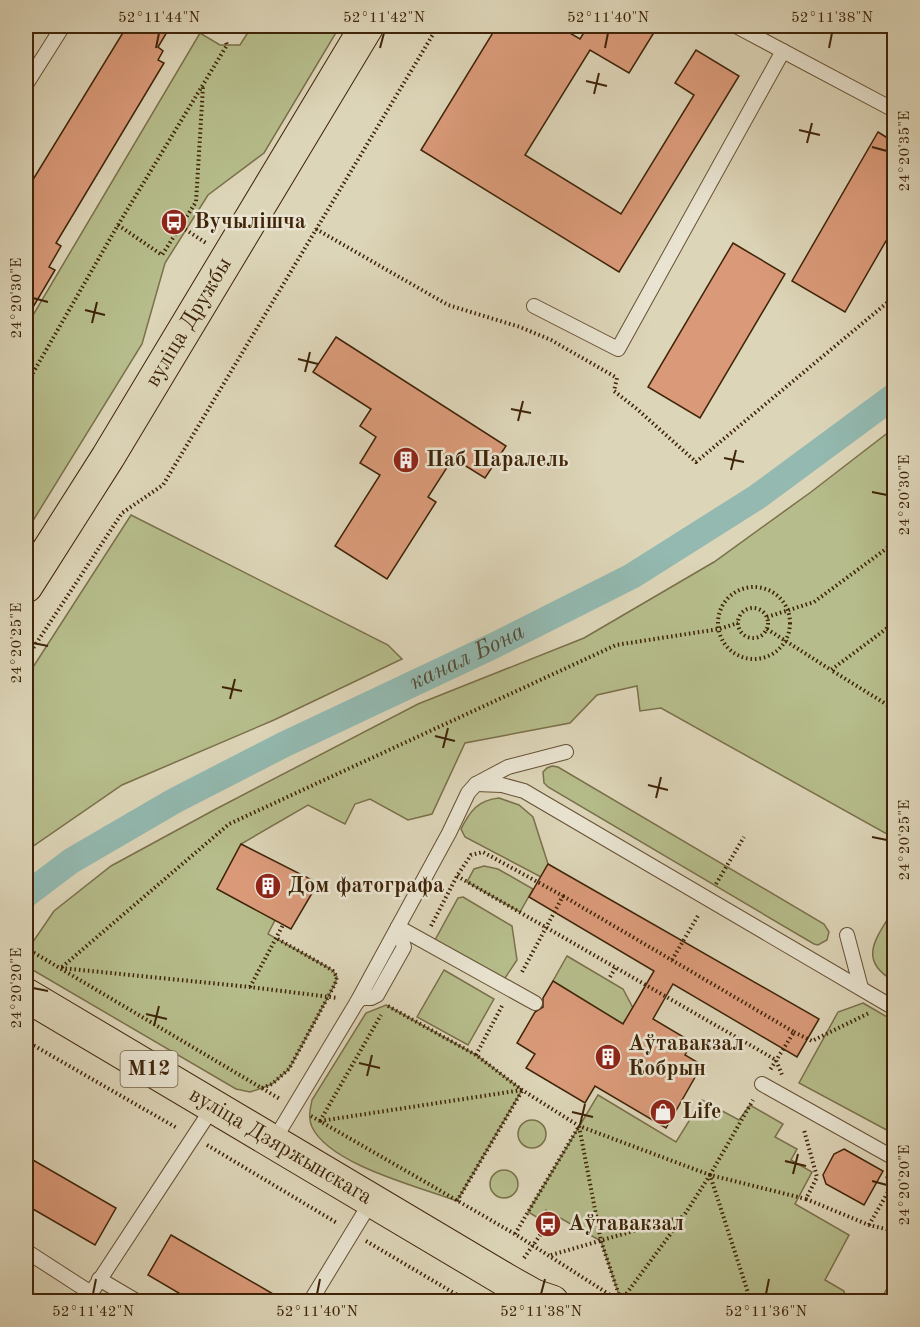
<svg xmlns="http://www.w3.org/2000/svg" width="920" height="1327" font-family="'Old Standard TT',serif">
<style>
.green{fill:#b6bc8b;stroke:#7a704a;stroke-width:1.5}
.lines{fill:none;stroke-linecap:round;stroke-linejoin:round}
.canal{stroke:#93b9b0;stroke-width:26}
.building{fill:#da9a79;stroke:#3f2408;stroke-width:1.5}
.service-casing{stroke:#665034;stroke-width:16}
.primary-casing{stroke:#3f2408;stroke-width:35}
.path{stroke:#3f2408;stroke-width:4;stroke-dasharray:1.5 3;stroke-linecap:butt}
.service{stroke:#e9e4d1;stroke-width:14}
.primary{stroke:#ddd5b8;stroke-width:33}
.ticks{fill:none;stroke:#3f2408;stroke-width:2}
.labels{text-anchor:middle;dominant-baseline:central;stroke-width:5;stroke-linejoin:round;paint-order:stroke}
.shield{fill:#e9e4d1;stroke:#725e44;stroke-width:1.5}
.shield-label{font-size:21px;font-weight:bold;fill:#3f2408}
.poi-label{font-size:22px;font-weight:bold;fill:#3f2408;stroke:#e9e4d1;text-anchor:start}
.street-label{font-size:22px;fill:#3f2408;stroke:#e9e4d1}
.water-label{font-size:24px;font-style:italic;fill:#544932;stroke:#e9e4d1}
.neatline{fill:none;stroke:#3f2408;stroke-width:2}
.ticks-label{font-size:15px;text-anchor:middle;fill:#3f2408}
</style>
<rect width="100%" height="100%" fill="#ddd5b8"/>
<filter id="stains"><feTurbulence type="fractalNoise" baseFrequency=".00333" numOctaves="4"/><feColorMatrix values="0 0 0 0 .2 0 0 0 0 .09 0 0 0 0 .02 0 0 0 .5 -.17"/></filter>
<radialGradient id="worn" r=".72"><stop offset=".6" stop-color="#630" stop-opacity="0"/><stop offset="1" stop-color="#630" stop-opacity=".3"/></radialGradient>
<!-- green -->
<g class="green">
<polygon points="252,26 340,26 264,153 208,195 165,263 142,344 26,532 26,327 200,33 220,45 240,45"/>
<polygon points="894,428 894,838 661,708 640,711 637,686 597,695 570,723 465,743 432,814 408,820 370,799 355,804 345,824 308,805 241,844 217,889 275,920 268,934 327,967 333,971 337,977 335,984 289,1069 272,1084 262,1088 250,1092 236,1089 26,966 26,952 54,911 111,866 214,810 418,704 584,638 714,562 811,492"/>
<polygon points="131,515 388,645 402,659 274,720 122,785 26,851 26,678"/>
<polygon points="552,766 558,767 824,924 829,932 827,940 818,945 814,944 548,787 544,783 543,772 547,768"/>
<path d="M499 798 519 805 533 817 548 864 541 877 465 837 461 829C470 811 478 800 499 798Z"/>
<polygon points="484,866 498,869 533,889 520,912 467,882 474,869"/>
<polygon points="463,897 512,926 517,960 505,978 499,979 435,940 458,898"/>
<path d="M894 909V981C856 960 877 937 894 909Z"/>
<polygon points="567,956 623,989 633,1008 623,1024 553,981"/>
<polygon points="444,970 494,999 468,1045 417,1017"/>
<polygon points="863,1003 894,1021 894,1134 799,1083 838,1012"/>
<path d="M386 1005 476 1055 522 1090 457 1201C420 1187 330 1165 312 1127 308 1118 310 1110 312 1100L366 1013Z"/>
<polygon points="598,1095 676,1142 702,1100 739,1120 750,1105 783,1124 775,1137 797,1149 791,1160 812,1172 795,1204 849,1235 825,1280 844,1291 846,1301 621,1301 601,1241 546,1210 540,1219 528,1212"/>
<circle cx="532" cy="1134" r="14"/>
<circle cx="504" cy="1184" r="14"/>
</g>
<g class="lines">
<!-- canal -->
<path class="canal" id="s1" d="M26 895 71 861 174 801 283 745 493 646 632 576 757 497 894 396"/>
</g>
<!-- building -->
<g class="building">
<polygon points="127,26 156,26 167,32 158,47 163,51 158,60 164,63 56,243 61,246 49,267 55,270 26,319 26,191"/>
<polygon points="497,26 558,26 580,39 588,26 658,26 629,73 590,50 525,155 621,214 694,95 675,83 696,50 739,76 619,272 421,150"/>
<polygon points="878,132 894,142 894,227 845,312 792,281"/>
<polygon points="733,243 785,274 700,418 648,387"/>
<polygon points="336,337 506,446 485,478 453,458 428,497 436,502 387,579 335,546 380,475 360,463 376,437 360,426 371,409 313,372"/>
<polygon points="241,844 318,883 291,929 217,889"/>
<polygon points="548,864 819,1019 797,1057 673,984 653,1019 692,1042 685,1055 702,1065 666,1128 595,1086 585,1103 526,1068 535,1054 517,1043 535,1012 543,1007 543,998 553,981 623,1024 654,971 529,897"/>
<polygon points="844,1149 883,1171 864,1205 826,1184 823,1175 834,1154"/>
<polygon points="26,1156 116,1208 95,1245 26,1205"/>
<polygon points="171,1235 287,1302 194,1302 148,1275"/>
</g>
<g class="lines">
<defs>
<g id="service">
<polyline points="222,26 225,26"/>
<polyline points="736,26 894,110"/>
<polyline points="26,82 27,83 63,26"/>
<polyline points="534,306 618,349 783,51"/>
<polyline points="476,784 502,785 524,791 894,1008"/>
<polyline points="398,927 535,1003"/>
<polyline points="847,935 861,988"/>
<polyline points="357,1002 362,998 371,998 377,995 404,947 398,927"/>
<polyline points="762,1084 894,1158"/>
<polyline points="273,1142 357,1002 449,833 468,793 476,784 508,767 566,752"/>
<polyline points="26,1251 91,1293 213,1107"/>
<polyline points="99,1279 138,1302"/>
<polyline points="310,1302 372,1200"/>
<polyline points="888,1302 894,1291"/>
</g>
<g id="primary">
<path id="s2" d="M26 586 108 457 367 26"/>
<path id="s3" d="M26 995 509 1282 534 1296 552 1302"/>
</g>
</defs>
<!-- service casing -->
<use href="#service" class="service-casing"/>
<!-- primary casing -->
<use href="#primary" class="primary-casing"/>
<!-- path -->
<g class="path">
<polyline points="174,222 206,243"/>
<polyline points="118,225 162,255 196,202 203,87"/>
<polyline points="316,229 448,305 520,327 551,340 617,378 614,391 637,409 696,462 894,297"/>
<polyline points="26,385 118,225 227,45 226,42"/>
<circle cx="754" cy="623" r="36"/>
<circle cx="753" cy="623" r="15"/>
<polyline points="767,617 814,602 894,543"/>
<polyline points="894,623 831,670 894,709"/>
<polyline points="767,629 831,670"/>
<polyline points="26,659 122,513 163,485 438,26"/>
<polyline points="457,876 776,1060 782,1075"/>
<polyline points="716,884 744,837"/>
<polyline points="563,896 794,1032 770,1070"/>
<polyline points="431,926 457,876 471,855 483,852 563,896 521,974"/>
<polyline points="26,948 280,1099"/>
<polyline points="672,960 699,914"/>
<polyline points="62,967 229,824 616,645 719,629 738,623"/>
<polyline points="61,968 250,987 338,998"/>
<polyline points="610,977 616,967"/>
<polyline points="250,987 283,925"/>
<polyline points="388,1006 476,1055 522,1090 579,1126 710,1175 806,1199 817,1177 804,1130"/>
<polyline points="794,1032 812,1041 869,1013"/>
<polyline points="26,1041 177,1128"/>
<polyline points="476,1055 503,1004"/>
<polyline points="262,1088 272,1084 289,1069 335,984 337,977 333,971 327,967 276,938"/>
<polyline points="311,1116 515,1234 621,1302"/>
<polyline points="320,1121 381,1015"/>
<polyline points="320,1121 522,1090"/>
<polyline points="207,1145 337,1223"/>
<polyline points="710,1175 753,1100"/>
<polyline points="806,1199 869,1225 894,1231"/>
<polyline points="457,1201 522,1091"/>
<polyline points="869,1225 891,1187 887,1176"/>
<polyline points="515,1234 579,1126 601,1241 621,1301 683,1217 710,1175 751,1302"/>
<polyline points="366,1241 469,1302"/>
<polyline points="551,1255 682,1217"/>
<polyline points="524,1258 548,1224"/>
</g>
<!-- service -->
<use href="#service" class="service"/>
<!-- primary -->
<use href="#primary" class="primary"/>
</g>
<!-- ticks -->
<path class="ticks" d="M156 48 159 33M380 48 384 33M605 48 608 33M829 48 832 33M586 81 607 86M594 94 599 73M799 130 820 135M807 143 812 123M872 147 887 151M33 298 48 302M85 310 105 315M92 323 97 302M298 359 318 364M305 372 310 352M511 409 531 413M518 421 523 401M724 458 744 462M731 470 736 450M872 492 887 495M33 643 48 646M222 687 242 691M230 699 235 679M435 736 455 741M443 748 448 728M648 785 668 790M656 798 661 777M872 837 887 840M33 988 48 991M146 1014 167 1019M154 1026 159 1006M359 1063 380 1068M367 1076 372 1055M572 1112 593 1117M580 1125 585 1104M785 1161 806 1166M793 1174 798 1154M872 1181 887 1185M93 1294 96 1279M317 1294 320 1279M541 1294 545 1279M766 1294 769 1279"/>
<!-- icons -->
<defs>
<symbol id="bus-disc" viewBox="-11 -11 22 22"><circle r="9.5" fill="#8f2418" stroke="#e9e4d1"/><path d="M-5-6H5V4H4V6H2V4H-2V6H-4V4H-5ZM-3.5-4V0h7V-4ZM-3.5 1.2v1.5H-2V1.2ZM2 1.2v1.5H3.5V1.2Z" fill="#fff"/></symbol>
<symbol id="building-disc" viewBox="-11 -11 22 22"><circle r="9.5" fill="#8f2418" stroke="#e9e4d1"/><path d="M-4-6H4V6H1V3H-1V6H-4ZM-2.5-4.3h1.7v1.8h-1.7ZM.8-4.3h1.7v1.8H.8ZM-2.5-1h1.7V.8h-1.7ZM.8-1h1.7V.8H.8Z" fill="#fff"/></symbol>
<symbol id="shop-disc" viewBox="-11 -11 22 22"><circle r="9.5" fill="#8f2418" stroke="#e9e4d1"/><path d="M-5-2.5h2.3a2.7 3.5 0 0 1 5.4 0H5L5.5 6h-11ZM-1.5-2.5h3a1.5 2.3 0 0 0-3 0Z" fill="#fff"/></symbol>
</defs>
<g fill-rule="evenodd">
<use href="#bus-disc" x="159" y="207" width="30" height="30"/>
<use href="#building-disc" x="391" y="445" width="30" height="30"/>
<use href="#building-disc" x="253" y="871" width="30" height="30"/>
<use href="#building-disc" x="593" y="1042" width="30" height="30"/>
<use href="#shop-disc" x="648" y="1097" width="30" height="30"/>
<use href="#bus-disc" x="533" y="1209" width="30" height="30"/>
</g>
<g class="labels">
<!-- shield labels -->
<rect class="shield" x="120.5" y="1051" width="57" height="36" rx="4.5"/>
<g class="shield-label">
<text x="149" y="1069">М12</text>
</g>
<!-- poi labels -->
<g class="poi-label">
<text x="194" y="222">Вучылішча</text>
<text x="426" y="460">Паб Паралель</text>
<text x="288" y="886">Дом фатографа</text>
<text x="628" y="1044">Аўтавакзал<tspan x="628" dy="25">Кобрын</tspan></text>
<text x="682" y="1112">Life</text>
<text x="568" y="1224">Аўтавакзал</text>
</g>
<!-- street labels -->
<g class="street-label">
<text stroke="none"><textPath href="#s2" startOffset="310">вуліца Дружбы</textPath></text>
<text stroke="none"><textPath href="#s3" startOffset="296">вуліца Дзяржынскага</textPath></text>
</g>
<!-- water labels -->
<g class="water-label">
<text stroke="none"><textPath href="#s1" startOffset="502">канал Бона</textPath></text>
</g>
</g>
<!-- margin -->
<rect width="920" height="1327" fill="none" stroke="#ddd5b8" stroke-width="66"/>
<rect x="33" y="33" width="854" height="1261" class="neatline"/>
<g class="ticks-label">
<text x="159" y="22">52°11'44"N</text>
<text x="384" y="22">52°11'42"N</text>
<text x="608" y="22">52°11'40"N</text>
<text x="832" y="22">52°11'38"N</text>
<text transform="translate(904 151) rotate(-90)" y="5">24°20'35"E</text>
<text transform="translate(16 298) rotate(-90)" y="5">24°20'30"E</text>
<text transform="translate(904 495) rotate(-90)" y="5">24°20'30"E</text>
<text transform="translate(16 643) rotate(-90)" y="5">24°20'25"E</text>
<text transform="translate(904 840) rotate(-90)" y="5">24°20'25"E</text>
<text transform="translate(16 988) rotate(-90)" y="5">24°20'20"E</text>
<text transform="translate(904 1185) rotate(-90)" y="5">24°20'20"E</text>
<text x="93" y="1316">52°11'42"N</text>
<text x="317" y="1316">52°11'40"N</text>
<text x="541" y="1316">52°11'38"N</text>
<text x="766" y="1316">52°11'36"N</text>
</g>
<rect width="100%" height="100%" filter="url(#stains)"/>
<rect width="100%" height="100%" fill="url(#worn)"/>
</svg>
